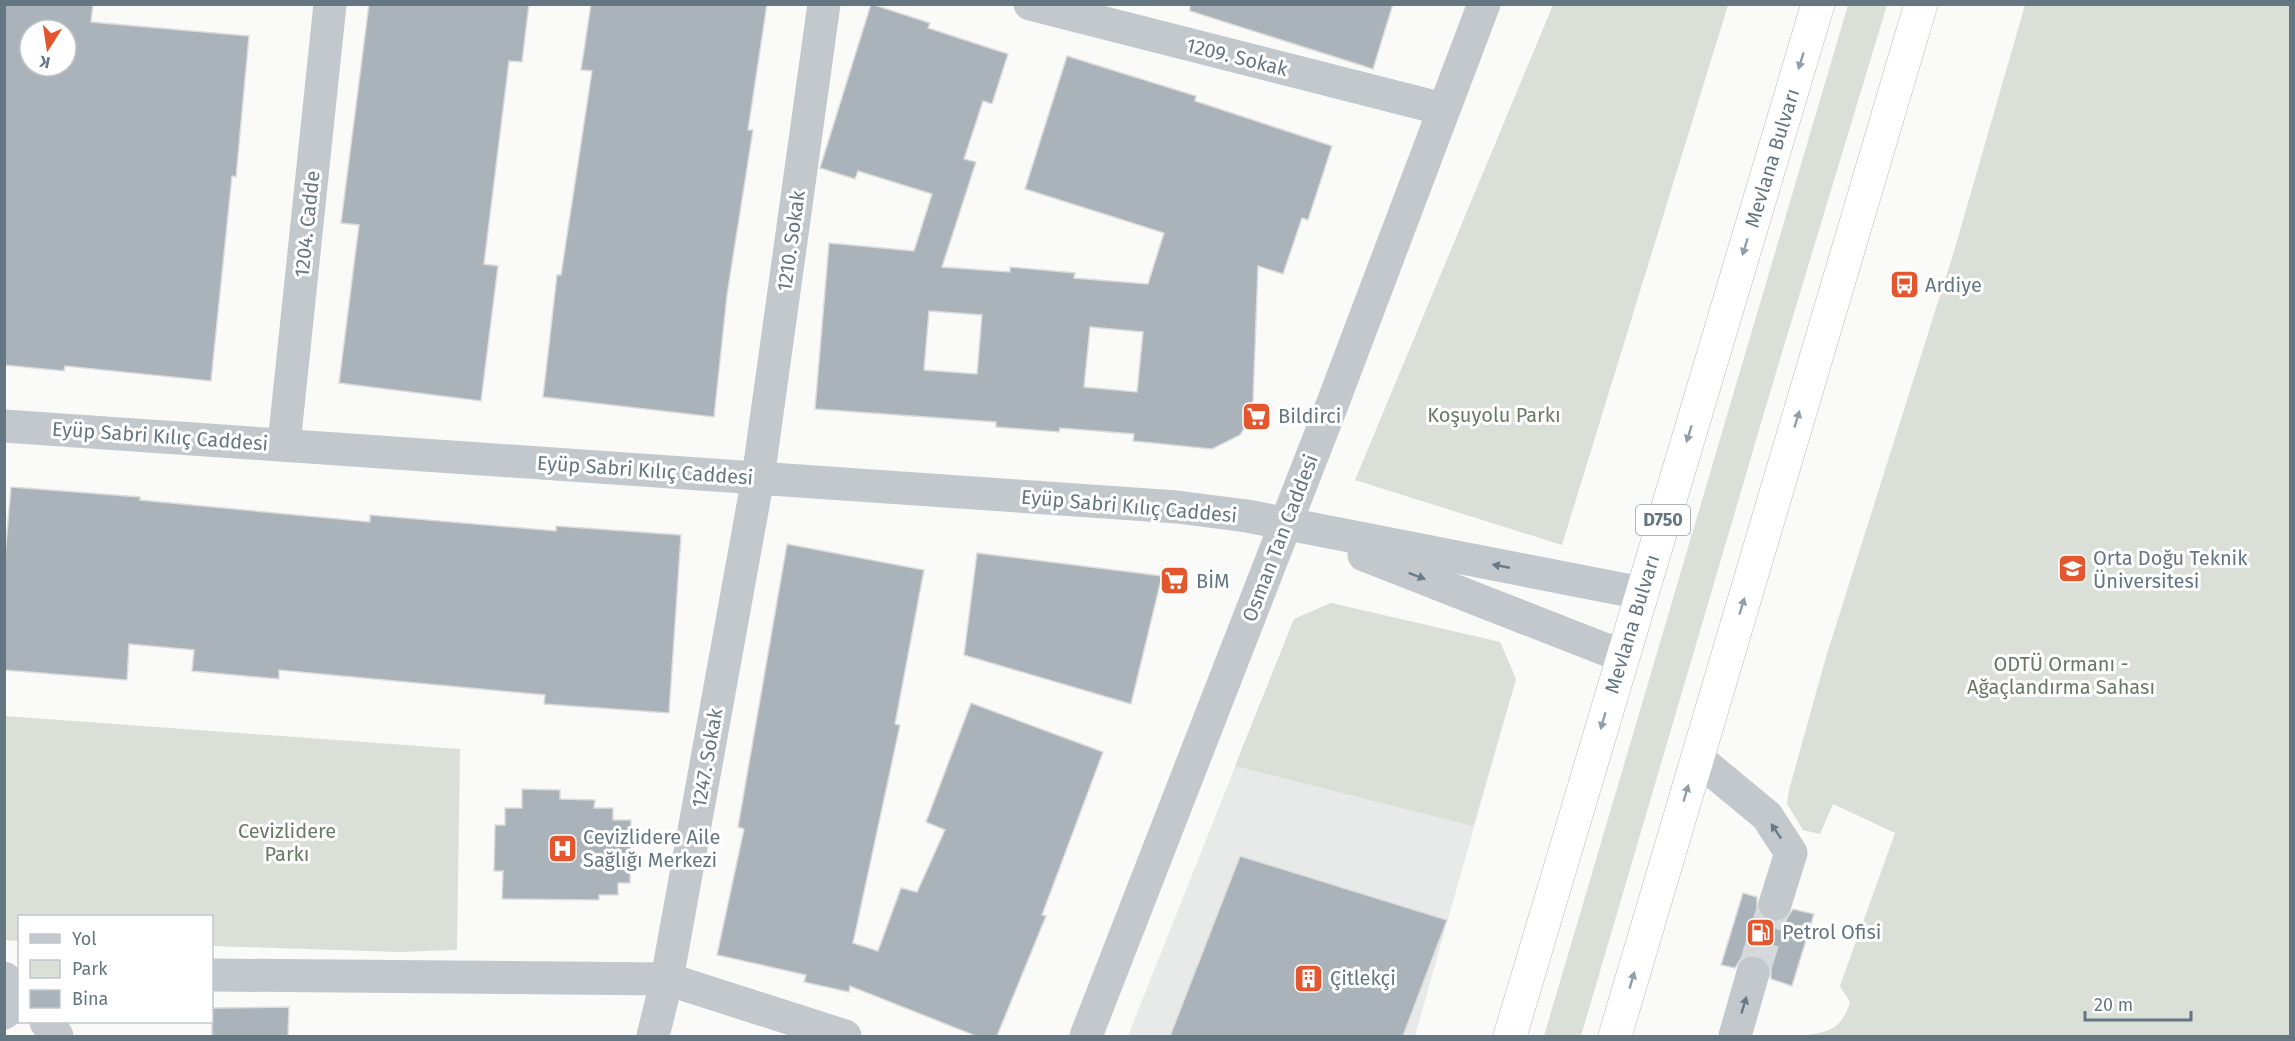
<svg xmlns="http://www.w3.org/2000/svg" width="2295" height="1041" font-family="'Fira Sans',sans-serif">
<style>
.built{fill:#e8e9e9}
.green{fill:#dadfd7}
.building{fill:#aab3b9;stroke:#dcdcda;stroke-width:1.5;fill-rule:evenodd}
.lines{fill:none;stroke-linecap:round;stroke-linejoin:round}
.minor-tunnel{stroke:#d5d9db;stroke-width:33;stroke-dasharray:33 16;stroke-linecap:butt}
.highway-casing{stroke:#b4b9bd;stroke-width:34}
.minor{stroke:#c3c8cc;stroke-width:33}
.highway{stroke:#fff;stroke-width:33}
.oneway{fill:#939fa8}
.oneway2{fill:#6a7a87}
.labels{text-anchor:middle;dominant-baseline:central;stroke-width:6;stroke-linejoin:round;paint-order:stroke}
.shield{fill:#fff;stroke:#939fa8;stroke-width:1.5}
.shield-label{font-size:18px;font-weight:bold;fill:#657683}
.street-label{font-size:20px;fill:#657683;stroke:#fff}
.poi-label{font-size:20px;fill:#657683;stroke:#fff;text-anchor:start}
.park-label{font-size:20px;fill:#687a64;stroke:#fff}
</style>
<rect width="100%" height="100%" fill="#fafaf8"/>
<!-- built -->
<polygon class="built" points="1331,603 1500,642 1516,679 1415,1036 1128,1036 1294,619"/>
<!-- green -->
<g class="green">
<polygon points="1553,5 1728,5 1562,545 1355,480"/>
<polygon points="1848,5 1887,5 1774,379 1581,1036 1544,1036"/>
<path d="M2025 5H2290V1036H1801C1828 1032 1841 1031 1850 1002L1840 986 1895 833 1833 804 1820 834 1803 830 1787 804 1789 790 1826 657 1955 248Z"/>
<polygon points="1331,603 1500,642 1516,679 1473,826 1235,766 1294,619"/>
<polygon points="5,716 460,749 457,950 399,952 212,946 212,916 20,916 19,941 5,940"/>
</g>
<!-- building -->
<g class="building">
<path d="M4 4H93L91 22 249 36 236 177 232 176 211 381 65 366 64 371 4 365ZM30 30H66V66H30Z"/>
<polygon points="369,4 529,4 522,62 509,61 484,264 498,266 481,401 339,383 359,225 341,223"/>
<polygon points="591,4 767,4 748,130 753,130 727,295 714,417 543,397 557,275 561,275 592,71 581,70"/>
<path d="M871 4 930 23 928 28 1008 54 992 104 983 101 964 159 976 162 942 267 1010 272V267L1075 273 1074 278 1148 284 1164 233 1025 189 1067 56 1196 96 1195 101 1332 146 1308 220 1302 218 1283 274 1258 266 1253 401 1247 424 1240 435 1212 449 1133 441 1134 434 1060 428 1059 432 996 427V422L815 409 829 243 914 251 932 194 858 171 855 179 820 168ZM929 311 982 315 977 374 924 370ZM1090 327 1143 332 1137 392 1084 387Z"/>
<polygon points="1190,4 1393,4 1373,69 1190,11"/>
<polygon points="11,487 140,497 140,500 370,522 370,515 556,531 556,526 681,535 669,713 544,704 545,695 279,670 279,679 192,671 194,650 129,644 127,680 4,670 4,568"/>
<polygon points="787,544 924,570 895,724 900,725 853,943 878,951 901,888 917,892 945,830 926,822 971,703 1103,752 1042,915 1046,916 997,1036 976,1036 850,986 849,992 804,982 806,975 717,955 744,829 738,827"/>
<polygon points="977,553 1162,576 1131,704 964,655"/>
<polygon points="522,789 560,790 560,799 595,800 594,808 613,808 613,820 631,820 630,883 618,883 618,895 599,895 599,900 502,899 503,871 494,871 495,825 505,825 505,808 522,808"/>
<polygon points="1240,856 1447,920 1403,1036 1170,1036"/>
<polygon points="1743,893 1757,897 1757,909 1762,917 1770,922 1779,922 1787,918 1793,909 1814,914 1792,986 1771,979 1771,968 1766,960 1759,955 1748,955 1740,960 1735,968 1721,965"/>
<polygon points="289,1007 288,1036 212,1036 212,1008"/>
</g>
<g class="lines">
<!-- minor-tunnel -->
<polyline class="minor-tunnel" points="1753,973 1775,904"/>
<defs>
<g id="highway">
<polyline points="1510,1036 1818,4"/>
<polyline points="1615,1036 1921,4"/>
</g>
</defs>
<!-- highway casing -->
<use href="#highway" class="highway-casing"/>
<!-- minor -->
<g class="minor">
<polyline points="1030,4 1443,109"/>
<polyline points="4,426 1177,507 1247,516 1641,593"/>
<polyline points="284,444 330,4"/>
<polyline points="1364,555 1622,656"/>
<polyline points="1697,758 1767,816 1791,853 1775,904"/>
<polyline points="212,975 667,979 845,1036"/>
<polyline points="4,978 20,990"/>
<polyline points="4,1013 20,1002"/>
<polyline points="46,1022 57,1036"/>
<polyline points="653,1036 667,979 758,478 824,4"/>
<polyline points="1086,1036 1332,405 1484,4"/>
<polyline points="1735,1036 1753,973"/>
</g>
<!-- highway -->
<use href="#highway" class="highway"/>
</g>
<!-- one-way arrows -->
<defs><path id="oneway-solid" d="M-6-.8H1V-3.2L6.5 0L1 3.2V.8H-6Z" transform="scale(1.5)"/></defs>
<g class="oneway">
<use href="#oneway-solid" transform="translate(1801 61) rotate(107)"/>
<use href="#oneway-solid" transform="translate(1745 247) rotate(107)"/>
<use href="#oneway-solid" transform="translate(1797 419) rotate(-73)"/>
<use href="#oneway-solid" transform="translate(1689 434) rotate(107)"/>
<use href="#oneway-solid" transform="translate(1742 606) rotate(-73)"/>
<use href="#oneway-solid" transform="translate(1603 721) rotate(106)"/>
<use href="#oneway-solid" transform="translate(1686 793) rotate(-74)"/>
<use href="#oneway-solid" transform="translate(1632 980) rotate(-74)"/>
</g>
<g class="oneway2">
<use href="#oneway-solid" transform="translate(1501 566) rotate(-169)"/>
<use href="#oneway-solid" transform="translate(1417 576) rotate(21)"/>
<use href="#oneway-solid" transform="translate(1776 831) rotate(-124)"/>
<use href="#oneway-solid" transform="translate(1744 1005) rotate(-73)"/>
</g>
<!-- icons -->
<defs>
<symbol id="bus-square" viewBox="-11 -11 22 22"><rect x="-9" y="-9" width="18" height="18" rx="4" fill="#e4572e" stroke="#fff"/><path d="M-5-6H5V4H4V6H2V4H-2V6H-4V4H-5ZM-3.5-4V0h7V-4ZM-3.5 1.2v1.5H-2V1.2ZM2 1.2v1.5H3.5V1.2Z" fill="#fff"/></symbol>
<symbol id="supermarket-square" viewBox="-11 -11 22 22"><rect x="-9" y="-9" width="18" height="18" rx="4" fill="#e4572e" stroke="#fff"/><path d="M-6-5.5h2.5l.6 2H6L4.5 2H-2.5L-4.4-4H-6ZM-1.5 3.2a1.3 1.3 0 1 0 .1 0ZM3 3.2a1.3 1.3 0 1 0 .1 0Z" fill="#fff"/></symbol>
<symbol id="university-square" viewBox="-11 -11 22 22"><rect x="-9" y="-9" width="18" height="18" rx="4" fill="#e4572e" stroke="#fff"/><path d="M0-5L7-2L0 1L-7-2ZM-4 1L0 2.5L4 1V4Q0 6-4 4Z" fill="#fff"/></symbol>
<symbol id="hospital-square" viewBox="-11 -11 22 22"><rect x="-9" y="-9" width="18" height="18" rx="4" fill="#e4572e" stroke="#fff"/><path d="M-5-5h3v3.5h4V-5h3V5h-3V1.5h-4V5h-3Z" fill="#fff"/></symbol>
<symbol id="fuel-square" viewBox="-11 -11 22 22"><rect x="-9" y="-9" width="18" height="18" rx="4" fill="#e4572e" stroke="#fff"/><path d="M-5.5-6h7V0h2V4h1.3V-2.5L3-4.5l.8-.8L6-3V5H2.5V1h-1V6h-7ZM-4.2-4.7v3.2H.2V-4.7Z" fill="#fff"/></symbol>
<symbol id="building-square" viewBox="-11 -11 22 22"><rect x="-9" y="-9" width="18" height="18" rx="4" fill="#e4572e" stroke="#fff"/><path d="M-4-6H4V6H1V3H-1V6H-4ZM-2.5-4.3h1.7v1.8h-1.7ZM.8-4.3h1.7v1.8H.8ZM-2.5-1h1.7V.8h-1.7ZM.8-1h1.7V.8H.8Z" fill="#fff"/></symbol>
</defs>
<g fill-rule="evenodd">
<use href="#bus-square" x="1888" y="268" width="33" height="33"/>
<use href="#supermarket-square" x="1240" y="400" width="33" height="33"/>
<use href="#university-square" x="2056" y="552" width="33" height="33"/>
<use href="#supermarket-square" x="1158" y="564" width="33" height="33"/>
<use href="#hospital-square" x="546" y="832" width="33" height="33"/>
<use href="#fuel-square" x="1744" y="916" width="33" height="33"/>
<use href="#building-square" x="1292" y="962" width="33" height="33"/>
</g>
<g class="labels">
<!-- shield labels -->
<rect class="shield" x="1636" y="505" width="54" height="30" rx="4.5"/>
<g class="shield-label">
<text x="1663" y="520">D750</text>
</g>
<!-- street labels -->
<g class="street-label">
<text transform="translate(1237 57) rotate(14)">1209. Sokak</text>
<text transform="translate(1772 158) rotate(-73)">Mevlana Bulvarı</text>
<text transform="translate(307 224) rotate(-84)">1204. Cadde</text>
<text transform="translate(791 241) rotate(-82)">1210. Sokak</text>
<text transform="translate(160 436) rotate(4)">Eyüp Sabri Kılıç Caddesi</text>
<text transform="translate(645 470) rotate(4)">Eyüp Sabri Kılıç Caddesi</text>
<text transform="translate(1129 506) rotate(5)">Eyüp Sabri Kılıç Caddesi</text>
<text transform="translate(1280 538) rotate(-69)">Osman Tan Caddesi</text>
<text transform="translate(1632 624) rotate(-73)">Mevlana Bulvarı</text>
<text transform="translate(707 758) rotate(-80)">1247. Sokak</text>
</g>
<!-- poi labels -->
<g class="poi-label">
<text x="1925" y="285">Ardiye</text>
<text x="1278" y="416">Bildirci</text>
<text x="2093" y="558">Orta Doğu Teknik<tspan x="2093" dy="23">Üniversitesi</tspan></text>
<text x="1196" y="581">BİM</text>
<text x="583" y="837">Cevizlidere Aile<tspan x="583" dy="23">Sağlığı Merkezi</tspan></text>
<text x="1782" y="932">Petrol Ofisi</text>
<text x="1330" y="978">Çitlekçi</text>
</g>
<!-- park labels -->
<g class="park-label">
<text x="1494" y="415">Koşuyolu Parkı</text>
<text x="2061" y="664">ODTÜ Ormanı -<tspan x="2061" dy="23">Ağaçlandırma Sahası</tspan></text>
<text x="287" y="831">Cevizlidere<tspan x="287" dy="23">Parkı</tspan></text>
</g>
</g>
<!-- border -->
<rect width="2295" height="1041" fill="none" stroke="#657683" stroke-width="12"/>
<!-- legend -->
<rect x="18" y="915" width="195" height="108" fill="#ffffff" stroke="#c1c8cd" stroke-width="1.5"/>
<rect x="30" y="934" width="30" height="9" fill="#c3c8cc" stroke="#c1c8cd" stroke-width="1.5"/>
<text x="72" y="945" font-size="18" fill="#657683">Yol</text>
<rect x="30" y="960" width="30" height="18" fill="#dadfd7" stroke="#c1c8cd" stroke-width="1.5"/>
<text x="72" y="975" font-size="18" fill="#657683">Park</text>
<rect x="30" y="990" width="30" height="18" fill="#aab3b9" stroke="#c1c8cd" stroke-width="1.5"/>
<text x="72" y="1005" font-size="18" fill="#657683">Bina</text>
<!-- north arrow -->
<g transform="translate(48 48) rotate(192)"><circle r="28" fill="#ffffff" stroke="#c1c8cd" stroke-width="1.5"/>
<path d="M0-4.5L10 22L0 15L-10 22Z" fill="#e4572e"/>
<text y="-9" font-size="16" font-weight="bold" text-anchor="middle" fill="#657683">K</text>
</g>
<!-- scale -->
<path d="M2085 1011v9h106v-9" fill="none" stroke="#657683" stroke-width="3"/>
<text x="2094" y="1011" font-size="18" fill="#657683" stroke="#ffffff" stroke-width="4.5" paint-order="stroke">20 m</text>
</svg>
